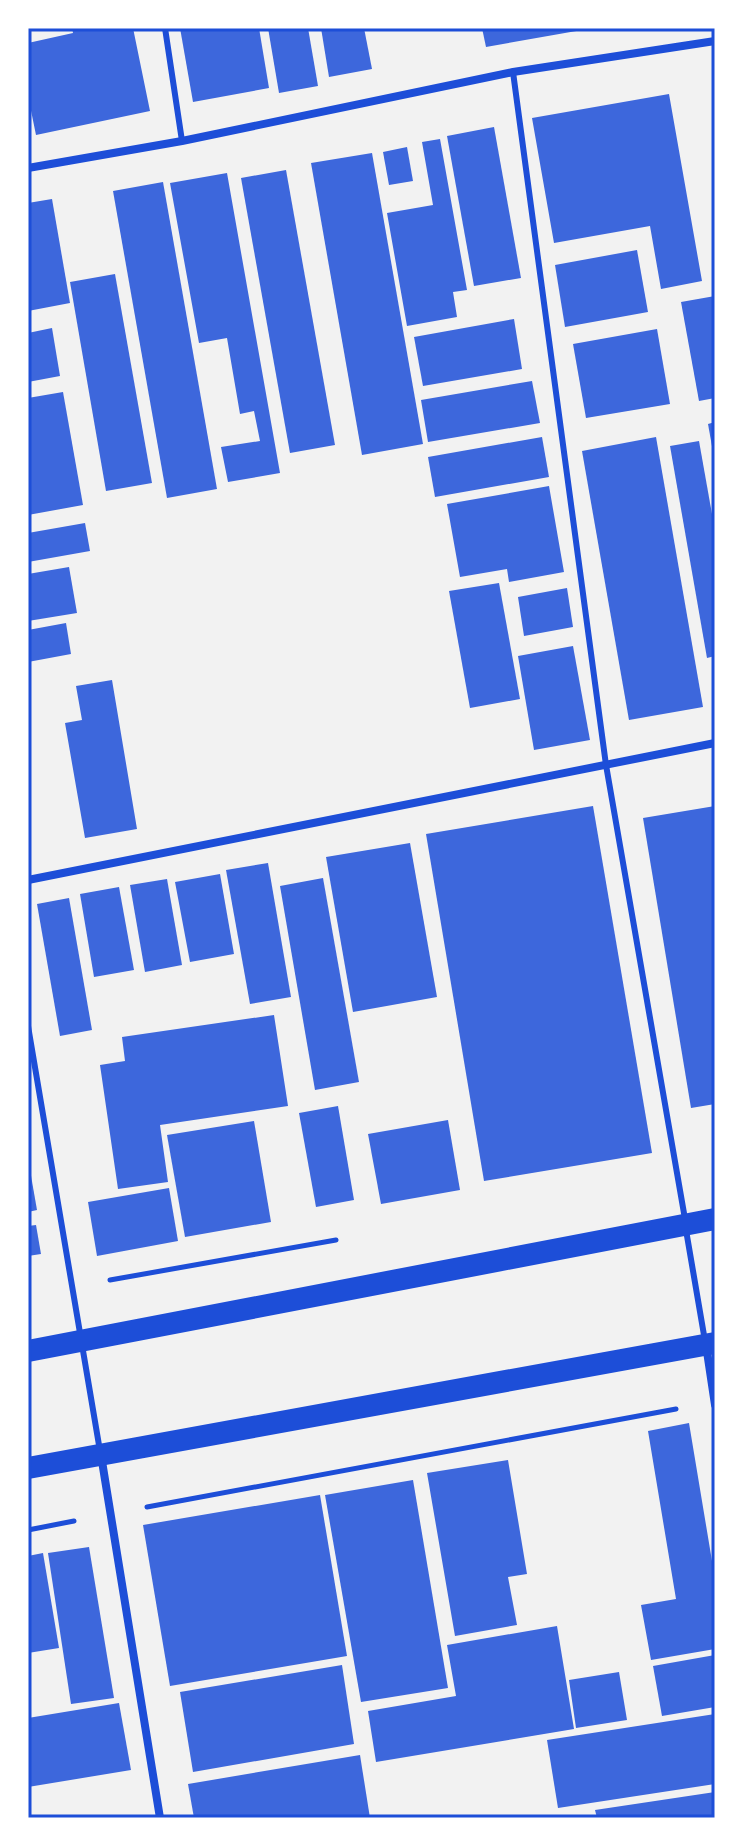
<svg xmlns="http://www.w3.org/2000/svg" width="743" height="1846" viewBox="0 0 743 1846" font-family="Arial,sans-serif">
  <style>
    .building { fill: #3d67dc }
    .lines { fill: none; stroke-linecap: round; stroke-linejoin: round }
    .path { stroke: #1d4ed8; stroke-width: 5 }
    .service { stroke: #1d4ed8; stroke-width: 6 }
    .minor { stroke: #1d4ed8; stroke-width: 8 }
    .trunk { stroke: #1d4ed8; stroke-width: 22 }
    .neatline { fill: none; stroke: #1d4ed8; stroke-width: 3 }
  </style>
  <rect width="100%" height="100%" fill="#f2f2f2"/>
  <g class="building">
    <polygon points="72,28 133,28 150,111 36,135 28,96 28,43 73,33"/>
    <polygon points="180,28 259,28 269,88 193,102"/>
    <polygon points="268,28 308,28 318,86 279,93"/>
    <polygon points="321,28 364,28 372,69 329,77"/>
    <polygon points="482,28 582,28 582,30 486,47"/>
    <polygon points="669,94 702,281 661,289 650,226 554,243 532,118"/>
    <polygon points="494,127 521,278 474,286 447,136"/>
    <polygon points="440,139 467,290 453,292 457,317 407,326 387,213 433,205 422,142"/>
    <polygon points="407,147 413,181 389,185 383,152"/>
    <polygon points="372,153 423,444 362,455 311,163"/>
    <polygon points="286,170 335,445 290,453 241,178"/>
    <polygon points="227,173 280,473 228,482 221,447 260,441 254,411 240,414 227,338 199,343 170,183"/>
    <polygon points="163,182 217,489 167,498 113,191"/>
    <polygon points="52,199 70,303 28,311 28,203"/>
    <polygon points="637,250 648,312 565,327 555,265"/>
    <polygon points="115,274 152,483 106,491 70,282"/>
    <polygon points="715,296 715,398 699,401 681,302"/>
    <polygon points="514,319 522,369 423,386 414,337"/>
    <polygon points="52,328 60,376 28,382 28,333"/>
    <polygon points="657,329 670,404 586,418 573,344"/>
    <polygon points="532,381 540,423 428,442 421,400"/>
    <polygon points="63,392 83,505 28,515 28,398"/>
    <polygon points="715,422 715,452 713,452 708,424"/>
    <polygon points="542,437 549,477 435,497 428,457"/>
    <polygon points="656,437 703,707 629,720 582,451"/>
    <polygon points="699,441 715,531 715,656 707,658 670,446"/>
    <polygon points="549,486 564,572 509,582 507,569 460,577 447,504"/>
    <polygon points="85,523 90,551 28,562 28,533"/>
    <polygon points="69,567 77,613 28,621 28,574"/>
    <polygon points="499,583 520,699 470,708 449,591"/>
    <polygon points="567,588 573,627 524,636 518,597"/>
    <polygon points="66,623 71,654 28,662 28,630"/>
    <polygon points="573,646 590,740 534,750 518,656"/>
    <polygon points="112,680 137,829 85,838 65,723 82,720 76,686"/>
    <polygon points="593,806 652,1153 484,1181 426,834"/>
    <polygon points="715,806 715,1104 691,1108 643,818"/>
    <polygon points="410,843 437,997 353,1012 326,857"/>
    <polygon points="268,863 291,997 250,1004 226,870"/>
    <polygon points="220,874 234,954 190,962 175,882"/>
    <polygon points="323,878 359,1082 315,1090 280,886"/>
    <polygon points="167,879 182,965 145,972 130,885"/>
    <polygon points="119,887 134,970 94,977 80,894"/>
    <polygon points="69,898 92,1030 60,1036 37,904"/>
    <polygon points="274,1015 288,1106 160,1125 168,1182 118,1189 100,1065 125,1061 122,1037"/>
    <polygon points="338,1106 354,1200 316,1207 299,1113"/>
    <polygon points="448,1120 460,1190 381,1204 368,1134"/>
    <polygon points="254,1121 271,1222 185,1237 167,1135"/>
    <polygon points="30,1170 37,1210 28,1212 28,1171"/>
    <polygon points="169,1188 178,1241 97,1256 88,1202"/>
    <polygon points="36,1225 41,1254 28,1256 28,1226"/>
    <polygon points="689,1423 715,1579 715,1649 651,1660 641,1605 676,1599 648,1431"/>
    <polygon points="508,1460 527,1574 508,1577 517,1625 455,1636 427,1473"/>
    <polygon points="413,1480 448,1688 361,1702 325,1495"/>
    <polygon points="320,1495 347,1656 170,1686 143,1525"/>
    <polygon points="89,1547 114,1698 71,1704 48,1553"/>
    <polygon points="43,1553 59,1648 28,1653 28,1556"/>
    <polygon points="557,1626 574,1729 376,1762 368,1711 456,1696 447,1645"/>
    <polygon points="715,1655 715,1707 662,1716 653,1666"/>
    <polygon points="342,1665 354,1744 193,1772 180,1692"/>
    <polygon points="619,1672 627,1720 576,1728 569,1680"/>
    <polygon points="119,1703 131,1770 28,1787 28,1718"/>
    <polygon points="715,1714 715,1784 558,1808 547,1740"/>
    <polygon points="360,1755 370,1818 194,1818 188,1784"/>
    <polygon points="715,1792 715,1818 597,1818 595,1810"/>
  </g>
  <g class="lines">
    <g class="path">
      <polyline points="110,1280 336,1240"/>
      <polyline points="147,1507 676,1409"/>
      <polyline points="28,1530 74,1521"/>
    </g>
    <g class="service">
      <polyline points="165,28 182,141"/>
      <polyline points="513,72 606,765 685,1219"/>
      <polyline points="28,1026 100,1451"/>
      <polyline points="686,1230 705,1341"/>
    </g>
    <g class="minor">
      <polyline points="28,168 182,141 513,72 715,41"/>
      <polyline points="28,880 715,743"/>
      <polyline points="706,1345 715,1405"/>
      <polyline points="101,1455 160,1818"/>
    </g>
    <g class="trunk">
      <polyline points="28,1351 715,1219"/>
      <polyline points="28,1468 715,1343"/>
    </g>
  </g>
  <rect width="743" height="1846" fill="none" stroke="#ffffff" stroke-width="60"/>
  <rect x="30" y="30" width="683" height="1786" class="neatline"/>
</svg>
